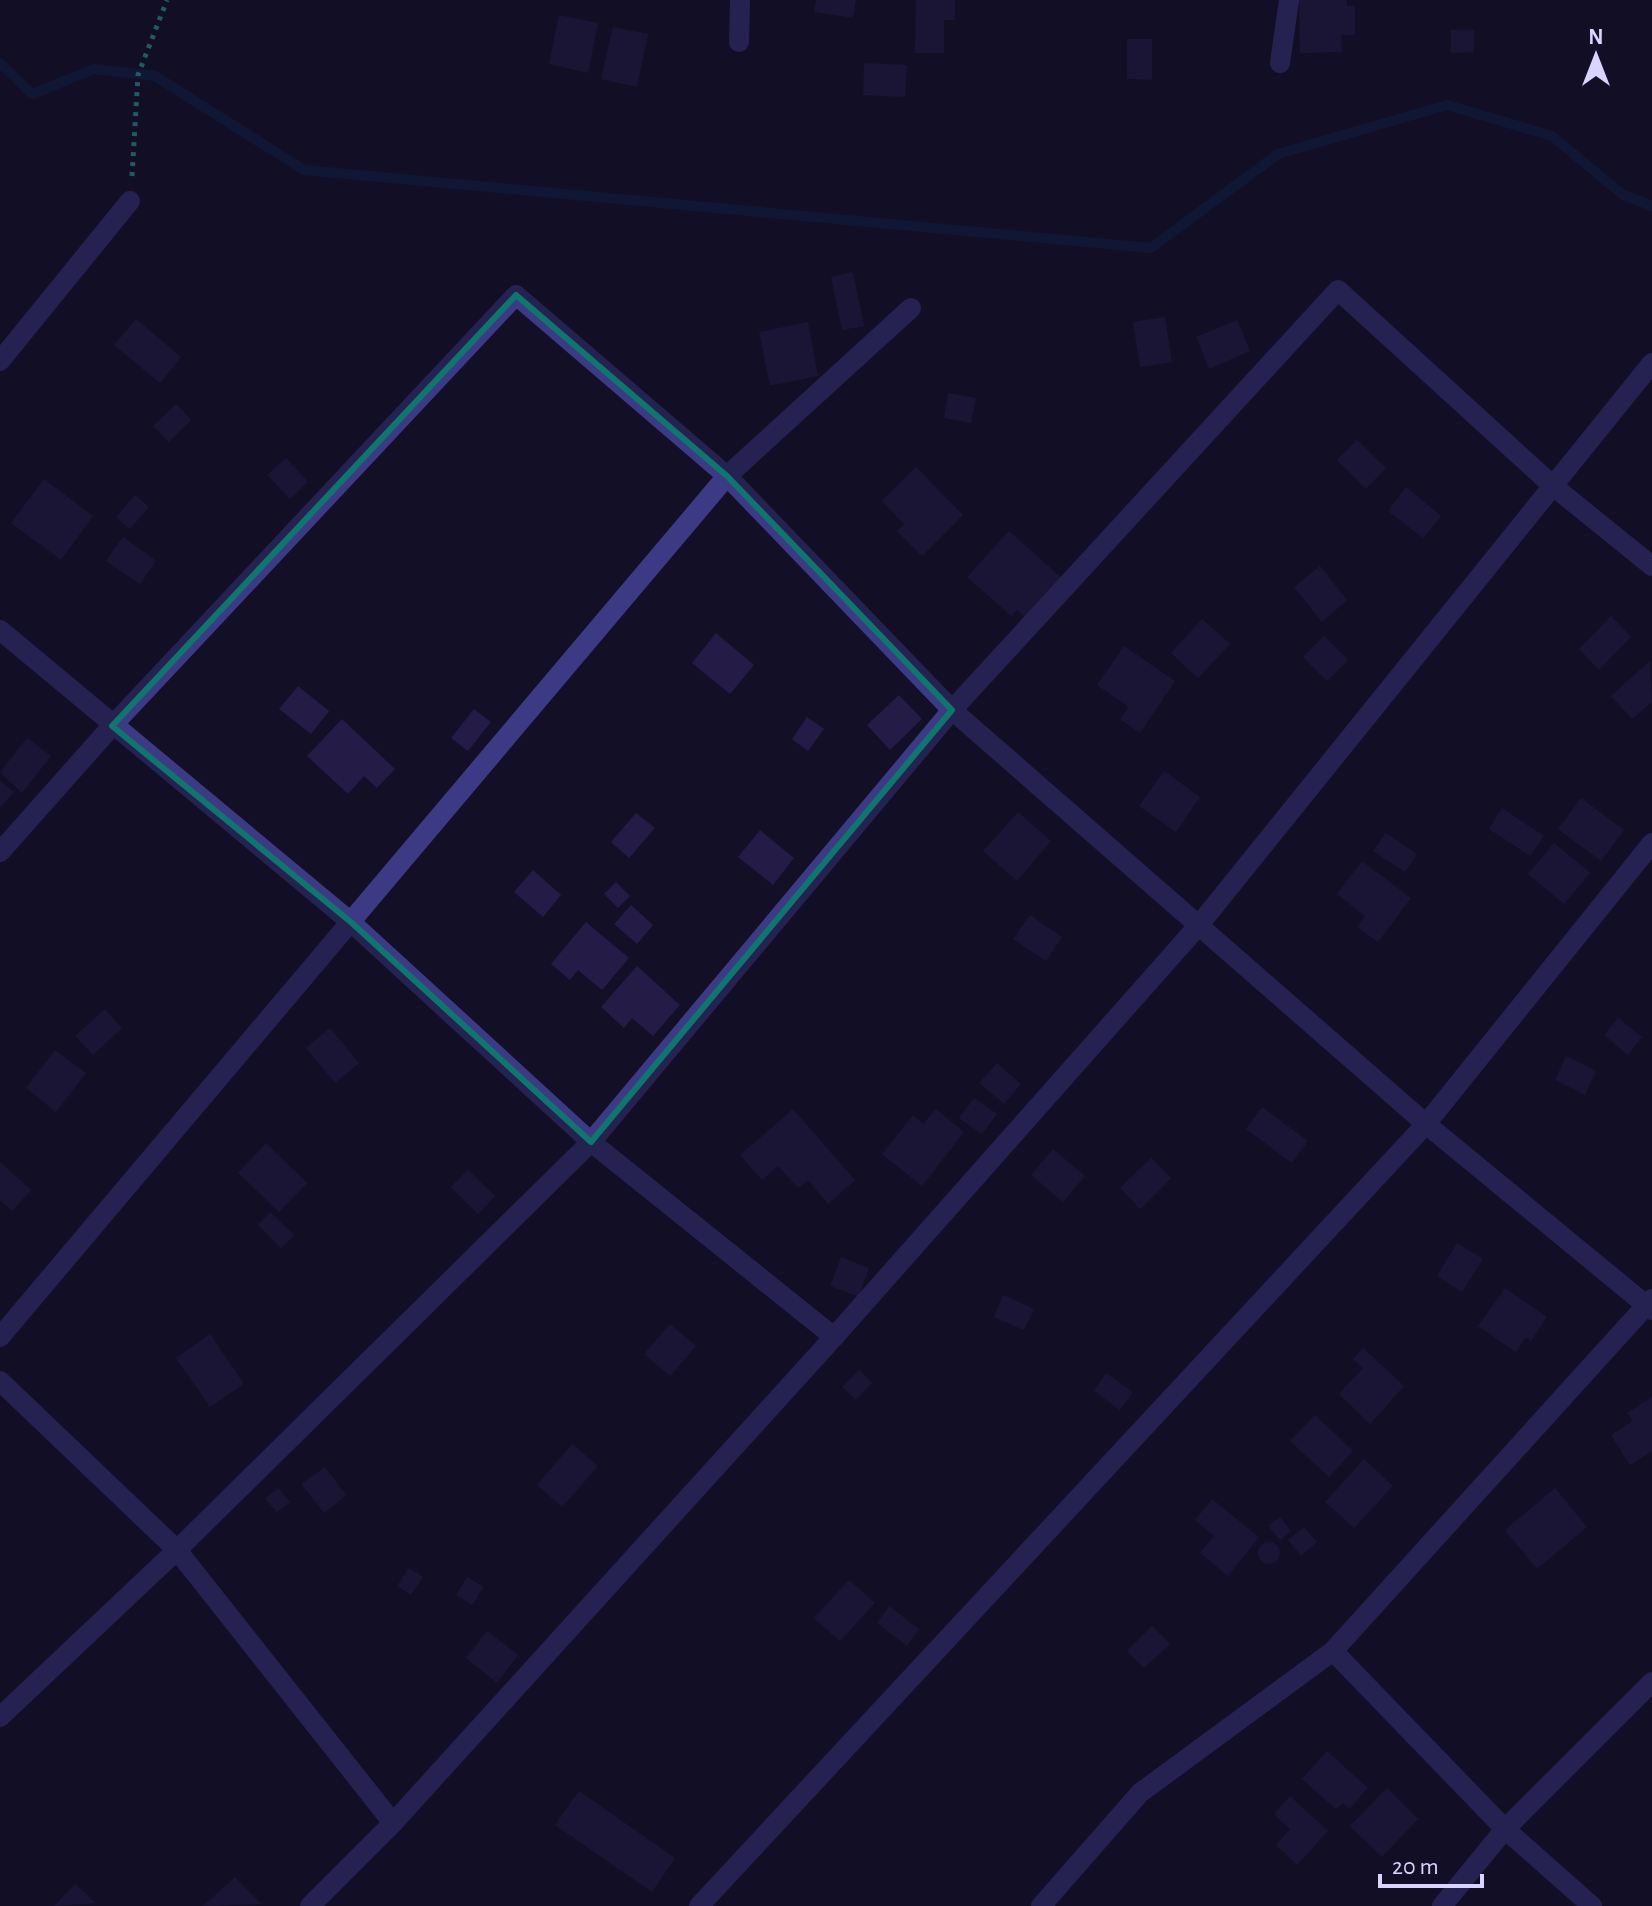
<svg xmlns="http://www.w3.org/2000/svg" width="1652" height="1906" viewBox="0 0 1652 1906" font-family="'Alegreya Sans',sans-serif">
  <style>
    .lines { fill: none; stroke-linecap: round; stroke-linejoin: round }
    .stream { stroke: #0c2248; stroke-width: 10 }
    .building { fill: #241b47 }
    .path { stroke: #2fb8b0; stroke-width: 5; stroke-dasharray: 4 6; stroke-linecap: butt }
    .minor { stroke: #3d3a85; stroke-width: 20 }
    .marked { fill: none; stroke: #0f766e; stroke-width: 6; stroke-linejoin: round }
  </style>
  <rect width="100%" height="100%" fill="#130f26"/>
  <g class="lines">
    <polyline class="stream" points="0,63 32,94 94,69 155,76 304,170 1151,248 1278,154 1447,105 1552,136 1622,194 1652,206"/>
  </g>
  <g class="building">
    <polygon points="816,0 856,0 853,18 814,12"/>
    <polygon points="916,0 955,0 955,20 944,20 944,53 915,53"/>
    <polygon points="1299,0 1347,0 1347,6 1355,6 1355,35 1341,35 1342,52 1300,53"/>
    <polygon points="559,15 598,23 588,73 549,64"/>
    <polygon points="613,27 648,34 637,87 601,79"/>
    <polygon points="1451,30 1474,30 1474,52 1451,53"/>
    <polygon points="1127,39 1152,39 1152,80 1127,79"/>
    <polygon points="864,63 907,65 905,97 863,95"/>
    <polygon points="853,272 864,326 842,330 831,277"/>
    <polygon points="1165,317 1172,362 1140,367 1133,322"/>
    <polygon points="136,319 181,357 160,383 114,345"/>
    <polygon points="1237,320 1250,351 1209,369 1196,337"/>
    <polygon points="808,322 818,376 770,386 759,332"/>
    <polygon points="948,393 976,398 971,423 944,418"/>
    <polygon points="176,404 191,420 169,442 153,426"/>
    <polygon points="1357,440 1386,468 1366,489 1337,460"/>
    <polygon points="286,458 308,482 290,499 267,475"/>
    <polygon points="916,467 963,515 922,556 897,531 904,524 882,501"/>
    <polygon points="44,479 93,516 61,560 11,523"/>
    <polygon points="1406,487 1441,516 1423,538 1388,511"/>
    <polygon points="135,495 149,507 130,529 116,517"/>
    <polygon points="1009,531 1068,584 1032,623 1017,610 1011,616 967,577"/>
    <polygon points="123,537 156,561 140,584 106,561"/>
    <polygon points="1320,566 1347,600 1322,622 1294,587"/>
    <polygon points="1611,616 1631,637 1599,670 1579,649"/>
    <polygon points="1202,619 1230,644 1198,678 1171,653"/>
    <polygon points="716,633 754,665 730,694 692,663"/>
    <polygon points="1324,636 1348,660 1327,681 1303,657"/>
    <polygon points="1124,646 1175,681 1140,733 1120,719 1129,707 1097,685"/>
    <polygon points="1650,661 1652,702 1632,719 1611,696"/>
    <polygon points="298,686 329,711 311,734 279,709"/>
    <polygon points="899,695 922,719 890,750 867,725"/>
    <polygon points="474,709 491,722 468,751 451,738"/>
    <polygon points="807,717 824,729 808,751 792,739"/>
    <polygon points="342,719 395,769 377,788 364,776 348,794 307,756"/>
    <polygon points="27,738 51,756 22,793 0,772"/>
    <polygon points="1164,771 1200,797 1176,832 1139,806"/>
    <polygon points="0,781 14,792 0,808"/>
    <polygon points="1581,798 1624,830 1601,861 1558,829"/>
    <polygon points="1502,808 1544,836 1530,856 1489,829"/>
    <polygon points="1018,812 1051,841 1017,881 983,851"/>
    <polygon points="636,813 655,828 629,858 611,842"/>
    <polygon points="760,830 794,858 773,885 738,857"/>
    <polygon points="1386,833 1417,854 1405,872 1373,851"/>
    <polygon points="1554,843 1590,873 1564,904 1528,874"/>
    <polygon points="1362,861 1411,898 1378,942 1357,927 1365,916 1337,894"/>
    <polygon points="533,870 561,895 543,917 514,892"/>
    <polygon points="616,882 630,896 618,908 604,894"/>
    <polygon points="631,905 653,925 637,944 614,924"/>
    <polygon points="1030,915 1062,937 1046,961 1013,939"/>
    <polygon points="586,922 629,958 602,990 578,970 570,980 551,964"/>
    <polygon points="637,966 680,1005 653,1036 632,1018 624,1028 601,1007"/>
    <polygon points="105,1009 122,1028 93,1055 75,1036"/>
    <polygon points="1618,1018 1642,1037 1628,1055 1604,1035"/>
    <polygon points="330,1028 359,1063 335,1083 306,1048"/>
    <polygon points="55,1050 86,1073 56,1112 26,1088"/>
    <polygon points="1566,1056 1596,1071 1585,1095 1555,1080"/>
    <polygon points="997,1063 1021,1084 1004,1104 979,1083"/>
    <polygon points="974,1098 997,1114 982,1134 959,1118"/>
    <polygon points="1262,1107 1308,1141 1292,1163 1246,1129"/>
    <polygon points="793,1109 855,1180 828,1204 808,1180 798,1188 778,1166 762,1180 740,1155"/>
    <polygon points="936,1109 964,1132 922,1186 882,1154 913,1115 923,1124"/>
    <polygon points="266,1143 307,1183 279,1212 238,1173"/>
    <polygon points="1053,1149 1085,1176 1063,1202 1031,1175"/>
    <polygon points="1151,1158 1171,1178 1140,1209 1120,1188"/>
    <polygon points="0,1162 31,1190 12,1211 0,1200"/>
    <polygon points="468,1170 495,1196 478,1214 451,1187"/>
    <polygon points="270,1212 294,1235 281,1248 258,1225"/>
    <polygon points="1457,1243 1483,1259 1462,1292 1437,1276"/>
    <polygon points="841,1257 869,1268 859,1297 830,1286"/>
    <polygon points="1505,1288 1547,1317 1531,1341 1526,1337 1516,1352 1478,1326"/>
    <polygon points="1003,1295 1034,1309 1024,1330 994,1317"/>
    <polygon points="670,1324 696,1346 670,1376 644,1354"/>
    <polygon points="210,1334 244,1384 210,1407 176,1358"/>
    <polygon points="1363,1348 1404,1386 1370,1424 1339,1394 1363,1368 1353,1359"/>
    <polygon points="859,1370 872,1383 856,1400 842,1387"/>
    <polygon points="1106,1373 1133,1392 1120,1410 1094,1391"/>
    <polygon points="1652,1397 1652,1451 1630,1465 1611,1435 1633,1421 1627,1413"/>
    <polygon points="1315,1415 1353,1451 1329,1477 1290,1441"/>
    <polygon points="572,1444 598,1466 562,1507 537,1485"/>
    <polygon points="1364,1459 1393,1486 1354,1528 1325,1502"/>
    <polygon points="325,1467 346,1495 324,1513 301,1484"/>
    <polygon points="278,1488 290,1502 277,1512 265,1498"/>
    <polygon points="1555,1488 1587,1527 1537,1569 1505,1530"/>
    <polygon points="1212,1499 1259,1537 1228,1576 1200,1553 1214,1536 1195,1520"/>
    <polygon points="1280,1517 1291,1531 1280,1540 1268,1526"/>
    <polygon points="1304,1527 1317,1542 1301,1556 1288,1540"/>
    <circle cx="1269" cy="1553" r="11"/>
    <polygon points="409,1568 423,1577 411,1595 397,1586"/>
    <polygon points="467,1577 484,1587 472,1605 456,1595"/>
    <polygon points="849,1580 875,1603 840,1641 814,1618"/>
    <polygon points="889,1606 919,1629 907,1646 877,1623"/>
    <polygon points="1152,1626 1170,1644 1144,1668 1127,1651"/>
    <polygon points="487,1631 518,1655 497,1683 466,1658"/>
    <polygon points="1327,1751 1368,1788 1349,1809 1343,1803 1336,1809 1302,1779"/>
    <polygon points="1387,1788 1418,1819 1382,1857 1350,1826"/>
    <polygon points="579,1791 675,1858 652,1892 555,1825"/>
    <polygon points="1290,1796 1328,1831 1297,1865 1276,1845 1290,1829 1274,1814"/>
    <polygon points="235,1877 261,1904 203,1906"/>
    <polygon points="75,1884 96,1903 54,1906"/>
  </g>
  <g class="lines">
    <polyline class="path" points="132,176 138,75 167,0"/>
    <g class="minor">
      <polyline points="739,42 740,0"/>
      <polyline points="1280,63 1289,0"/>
      <polyline points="0,361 130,201"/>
      <polyline points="0,630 352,923 591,1142 834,1337"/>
      <polyline points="0,852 112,726 516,295 727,476 952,710 1426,1124 1652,1310"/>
      <polyline points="0,1337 727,476 911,308"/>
      <polyline points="0,1381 177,1550 393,1823"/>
      <polyline points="1333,1651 1505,1829 1592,1906"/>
      <polyline points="0,1717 177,1550 591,1142 952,710 1338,290 1553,486 1652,566"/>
      <polyline points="310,1906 393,1823 834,1337 1199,925 1652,363"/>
      <polyline points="699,1906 1426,1124 1652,843"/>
      <polyline points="1041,1906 1140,1793 1333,1651 1652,1299"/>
      <polyline points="1442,1906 1505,1829 1652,1682"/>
    </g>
  </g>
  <path d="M0 0H1652V1906H0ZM516 295 727 476 952 710 591 1142 352 923 112 726Z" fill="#130f26" fill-opacity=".55" fill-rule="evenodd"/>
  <path class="marked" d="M516 295 727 476 952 710 591 1142 352 923 112 726Z"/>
  <g transform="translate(1596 56)" stroke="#130f26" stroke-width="6" paint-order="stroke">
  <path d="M0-6L14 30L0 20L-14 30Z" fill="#d9d4ff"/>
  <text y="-12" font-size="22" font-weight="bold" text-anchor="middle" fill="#d9d4ff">N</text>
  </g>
  <path d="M1380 1874v12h102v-12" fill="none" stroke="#d9d4ff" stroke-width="4"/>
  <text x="1392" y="1874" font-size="24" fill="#d9d4ff" stroke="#130f26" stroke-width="6" paint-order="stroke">20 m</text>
</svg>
